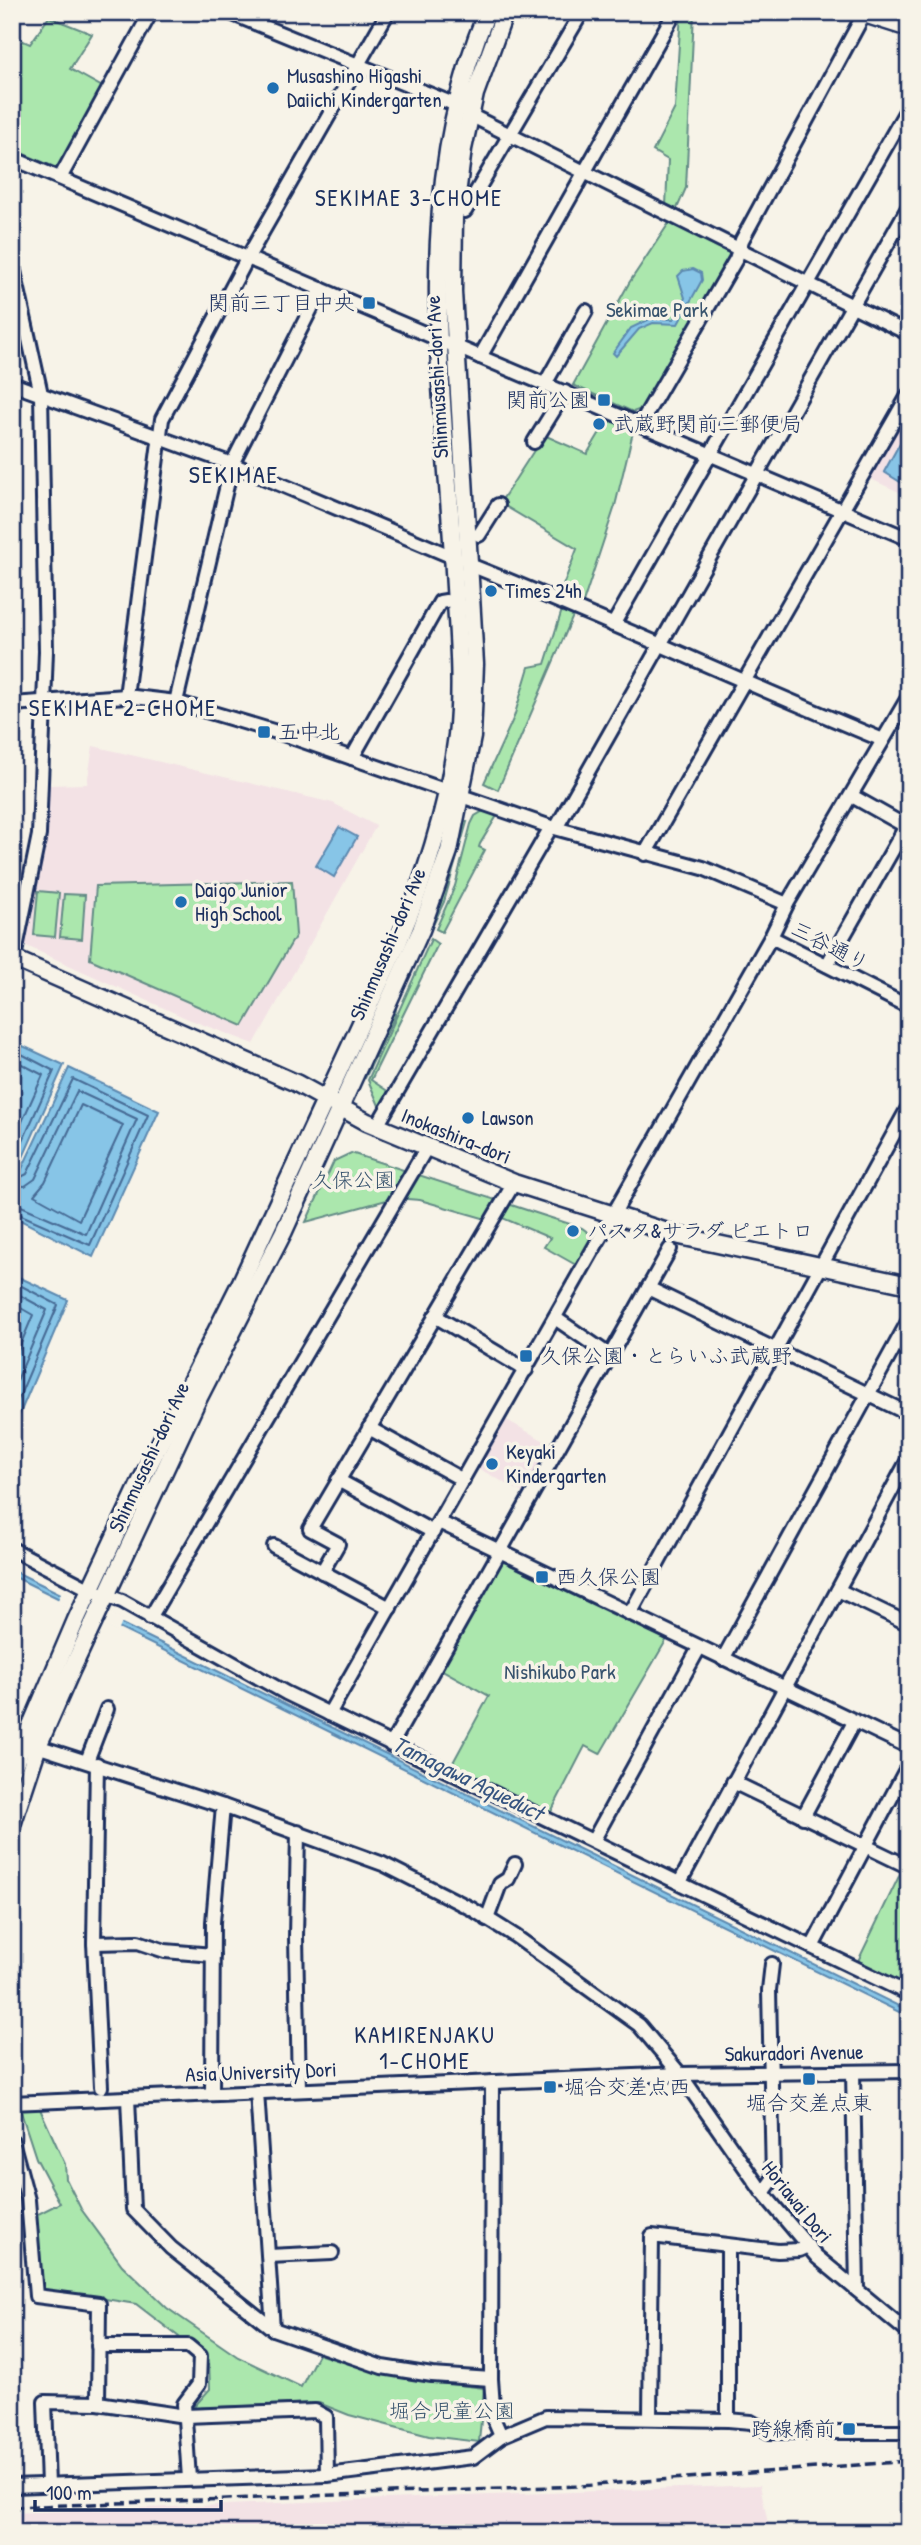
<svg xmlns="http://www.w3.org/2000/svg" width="921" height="2545" viewBox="0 0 921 2545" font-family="'Patrick Hand','Klee One',sans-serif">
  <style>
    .built { fill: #f3e2e5 }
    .green { fill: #abe7ad; stroke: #638b86; stroke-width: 2 }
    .water { fill: #87c5e7; stroke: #5c89b0; stroke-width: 2 }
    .pier { fill: #f7f3e8 }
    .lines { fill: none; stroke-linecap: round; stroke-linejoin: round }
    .shore { stroke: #466b95; stroke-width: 2 }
    .minor-casing { stroke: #1b2f5e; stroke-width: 18 }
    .major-casing { stroke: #1b2f5e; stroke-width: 21 }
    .minor { stroke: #f7f3e8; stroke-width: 12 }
    .major { stroke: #f7f3e8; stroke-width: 16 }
    .rail { stroke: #1b2f5e; stroke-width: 3.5; stroke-dasharray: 10 5; stroke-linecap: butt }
    .poi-dot { fill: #1f6fb2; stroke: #f7f3e8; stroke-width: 2.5 }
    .labels { text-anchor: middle; stroke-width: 7; stroke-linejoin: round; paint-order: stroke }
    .poi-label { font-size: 21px; fill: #1b2f5e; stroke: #f7f3e8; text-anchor: start }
    .park-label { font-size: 21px; fill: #38546e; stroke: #f7f3e8 }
    .street-label { font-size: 21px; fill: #1b2f5e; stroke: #f7f3e8 }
    .neighbourhood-label { font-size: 23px; letter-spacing: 2px; fill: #1b2f5e; stroke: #f7f3e8 }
    .water-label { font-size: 23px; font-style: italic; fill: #365480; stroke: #f7f3e8 }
    .quarter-label { font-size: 24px; letter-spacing: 2px; fill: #1b2f5e; stroke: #f7f3e8 }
  </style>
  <rect width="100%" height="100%" fill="#f7f3e8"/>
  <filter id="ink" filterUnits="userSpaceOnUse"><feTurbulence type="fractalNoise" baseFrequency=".0143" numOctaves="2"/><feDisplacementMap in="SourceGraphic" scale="14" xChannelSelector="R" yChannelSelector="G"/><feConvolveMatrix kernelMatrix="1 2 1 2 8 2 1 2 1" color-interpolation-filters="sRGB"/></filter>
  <g filter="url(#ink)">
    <g class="built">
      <polygon points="909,399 909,495 908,496 866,477"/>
      <polygon points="93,746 333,803 376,826 254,1044 188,1019 20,943 39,861 48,785 87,784"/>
      <polygon points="503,1418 557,1448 530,1497 476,1467"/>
      <polygon points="760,2485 770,2533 12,2533 12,2513"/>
    </g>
    <g class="green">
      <polygon points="681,12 694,12 686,188 676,211 666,206 668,160 653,151 675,108"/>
      <polygon points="49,17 92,34 70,69 104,88 59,169 12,149 12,36 30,44"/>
      <polygon points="671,220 729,251 730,258 644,408 633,412 573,385 629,283"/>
      <polygon points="608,419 634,428 615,506 582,606 559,596 577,549 500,503 544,435 587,454"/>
      <polygon points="562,610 573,616 498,790 484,783 514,717 529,667 545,664"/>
      <polygon points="485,810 498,814 480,844 479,847 485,850 442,932 436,929 455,886 471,824 475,816"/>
      <polygon points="463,822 467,822 444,902 397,1001 395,1016 365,1078 360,1077"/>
      <polygon points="292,881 296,935 243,1026 90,959 96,886"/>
      <polygon points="38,891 59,893 55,937 34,935"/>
      <polygon points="64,894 85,895 82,939 60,937"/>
      <polygon points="431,939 438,944 371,1080 389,1092 380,1108 368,1080"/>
      <polygon points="351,1153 582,1228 593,1236 576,1265 544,1247 550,1238 498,1216 486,1219 420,1200 394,1198 306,1222 334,1161"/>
      <polygon points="500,1560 667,1639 600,1754 585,1746 550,1814 450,1768 489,1696 439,1668"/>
      <polygon points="902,1870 909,1873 909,1988 857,1963"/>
      <path d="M20 2109H40L65 2164 66 2179 81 2209 122 2265 167 2308 238 2357 301 2387 318 2354C373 2373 426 2382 484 2388L479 2442 429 2436 349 2415 319 2403 193 2408 210 2389 209 2360 136 2304 43 2289 36 2215 60 2203 36 2158Z"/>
    </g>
    <g class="water">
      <polygon points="693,269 701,273 702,280 678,324 653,323 639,329 616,356 613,353 631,328 650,319 674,319 685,298 678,276 683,271"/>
      <polygon points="906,432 909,471 902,483 884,472"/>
      <polygon points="339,827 357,837 334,877 316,866"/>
      <polygon points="12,1041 64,1065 12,1182"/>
      <polygon points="69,1068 159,1111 93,1257 12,1216 12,1190"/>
      <polygon points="12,1274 68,1300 12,1432"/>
      <polygon points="12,1570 909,2011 909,2017 17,1578 12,1576"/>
    </g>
    <polygon class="pier" points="62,1591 123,1620 118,1632 57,1602"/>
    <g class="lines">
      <g class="shore">
        <polyline points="12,1049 54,1071 12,1165"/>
        <polyline points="12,1059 43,1075 12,1144"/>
        <polygon points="81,1105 123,1125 79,1220 34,1195 45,1182"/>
        <polyline points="12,1173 19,1178 27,1174 73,1079 148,1115 90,1245 12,1211"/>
        <polyline points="12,1185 25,1186 35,1179 77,1091 137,1119 86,1234 12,1202"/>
        <polyline points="12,1281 58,1305 12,1414"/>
        <polyline points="12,1291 47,1310 12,1392"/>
        <polyline points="12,1303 33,1315 12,1365"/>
      </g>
      <defs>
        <g id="minor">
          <polyline points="228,12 456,105"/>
          <polyline points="470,115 909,334"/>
          <polyline points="12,158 909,539"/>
          <polyline points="60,178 151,12"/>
          <polyline points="465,211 582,12"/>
          <polyline points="12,262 41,394 46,651 39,835 14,958"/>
          <polyline points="480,357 675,12"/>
          <polyline points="12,384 232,464 453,557"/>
          <polyline points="545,384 586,311"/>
          <polyline points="641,423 736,259 742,240 864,14"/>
          <polyline points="534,442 565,392"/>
          <polyline points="479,535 498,505"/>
          <path d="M470 565C609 620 744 683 883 740"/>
          <polyline points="613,625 909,106"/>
          <polyline points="126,696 162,419 248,257 388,12"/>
          <polyline points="176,702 232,464 321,289"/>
          <polyline points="12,704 126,696 176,702 280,733 551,827 703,868 787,904"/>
          <polyline points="352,758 440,602 446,601"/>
          <polyline points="852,796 909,828"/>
          <polyline points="556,828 909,206"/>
          <polyline points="645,854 909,394"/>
          <polyline points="771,937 909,1007"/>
          <polyline points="827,965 909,821"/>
          <polyline points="377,1126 551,827"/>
          <polyline points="648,1288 909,1414"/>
          <polyline points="435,1316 526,1370"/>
          <polyline points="555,1318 609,1355"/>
          <polyline points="369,1428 463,1480"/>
          <polyline points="338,1480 433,1532"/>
          <polyline points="439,1522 909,1747"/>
          <polyline points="274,1546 390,1608"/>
          <polyline points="12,1549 91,1590 122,1601 286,1693 909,1994"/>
          <polyline points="322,1572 338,1544 310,1529 514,1183"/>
          <polyline points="838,1590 909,1624"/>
          <polyline points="630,1614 909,1106"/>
          <polyline points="150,1618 427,1147"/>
          <polyline points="723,1659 909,1320"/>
          <polyline points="329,1714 771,937 787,904 909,696"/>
          <polyline points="12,1738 223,1806 383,1864 472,1909 515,1936 639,2025 680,2074 763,2193 817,2257 909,2333"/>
          <polyline points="391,1745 670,1249"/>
          <polyline points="87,1761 107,1709"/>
          <polyline points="97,1764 94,1943 101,2087"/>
          <polyline points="733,1782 909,1867"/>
          <polyline points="803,1817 854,1722"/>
          <polyline points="298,1832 296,1937 299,2090"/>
          <polyline points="593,1841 699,1648"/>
          <polyline points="680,1882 909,1458"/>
          <polyline points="487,1919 500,1884 508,1879 515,1864"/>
          <polyline points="94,1943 138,1942 165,1951 213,1955"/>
          <polyline points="812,1947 909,1764"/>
          <polyline points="853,2072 857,2290"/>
          <polyline points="492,2082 491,2379 494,2420 501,2436"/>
          <polyline points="257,2092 273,2329"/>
          <polyline points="212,2093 213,1922 223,1806"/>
          <polyline points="128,2098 133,2209 171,2248 273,2329 382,2367 432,2375 491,2379"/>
          <polyline points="12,2103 680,2074 909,2071"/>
          <polyline points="12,2141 28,2200 36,2296 99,2304 98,2403"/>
          <polyline points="763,2193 773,2179 769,1990 772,1964"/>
          <polyline points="728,2246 728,2420"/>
          <polyline points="269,2256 332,2253"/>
          <polyline points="98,2346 188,2346 200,2356 199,2384 184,2404 189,2479"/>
          <polyline points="650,2417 652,2236 778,2251 799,2250 808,2246"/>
          <polyline points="48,2485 45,2402 98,2403 185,2416 315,2411 326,2417 327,2475"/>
          <polyline points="12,2486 327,2475 473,2457 501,2436 546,2417 728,2420 751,2422 769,2432 909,2432"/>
        </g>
        <g id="major">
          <polyline points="858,12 909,28"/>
          <polyline points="12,958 296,1083 367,1122 514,1183 680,1236 909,1285"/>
          <path d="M12 1770 76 1620 141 1481 241 1282 398 943C426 876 448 808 457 735 463 681 457 625 454 571 443 384 411 190 487 12"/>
          <polyline points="12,1825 38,1746 71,1671 195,1405 284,1231 421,930 449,851 472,737 475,664 453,292 454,217 463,149 475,94 505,12"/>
        </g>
      </defs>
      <use href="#minor" class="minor-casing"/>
      <use href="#major" class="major-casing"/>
      <use href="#minor" class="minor"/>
      <use href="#major" class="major"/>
      <polyline class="rail" points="12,2507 580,2486 909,2461"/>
    </g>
  </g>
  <g class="poi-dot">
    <circle cx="273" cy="88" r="7"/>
    <rect x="362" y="296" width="14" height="14" rx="3.5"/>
    <rect x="597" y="393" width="14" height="14" rx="3.5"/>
    <circle cx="599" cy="424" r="7"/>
    <circle cx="491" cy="591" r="7"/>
    <rect x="257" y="725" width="14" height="14" rx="3.5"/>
    <circle cx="181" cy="902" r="7"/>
    <circle cx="468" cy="1118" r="7"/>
    <circle cx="573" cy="1231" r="7"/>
    <rect x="519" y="1349" width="14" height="14" rx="3.5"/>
    <circle cx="492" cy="1464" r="7"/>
    <rect x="535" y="1570" width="14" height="14" rx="3.5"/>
    <rect x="802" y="2072" width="14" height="14" rx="3.5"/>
    <rect x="543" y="2080" width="14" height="14" rx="3.5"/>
    <rect x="842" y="2422" width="14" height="14" rx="3.5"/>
  </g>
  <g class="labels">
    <g class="poi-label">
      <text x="287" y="83">Musashino Higashi<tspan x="287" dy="24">Daiichi Kindergarten</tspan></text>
      <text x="355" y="310" text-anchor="end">関前三丁目中央</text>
      <text x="590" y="407" text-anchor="end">関前公園</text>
      <text x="613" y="431">武蔵野関前三郵便局</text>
      <text x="505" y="598">Times 24h</text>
      <text x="278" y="739">五中北</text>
      <text x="195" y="897">Daigo Junior<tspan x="195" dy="24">High School</tspan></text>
      <text x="482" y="1125">Lawson</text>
      <text x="587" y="1238">パスタ&amp;サラダ ピエトロ</text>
      <text x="540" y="1363">久保公園・とらいふ武蔵野</text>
      <text x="506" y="1459">Keyaki<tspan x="506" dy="24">Kindergarten</tspan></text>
      <text x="556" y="1584">西久保公園</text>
      <text x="564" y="2094">堀合交差点西</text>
      <text x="809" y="2110" text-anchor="middle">堀合交差点東</text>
      <text x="835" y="2436" text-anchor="end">跨線橋前</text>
    </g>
    <g class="park-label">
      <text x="657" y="317">Sekimae Park</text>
      <text x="353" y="1187">久保公園</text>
      <text x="560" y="1679">Nishikubo Park</text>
      <text x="452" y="2418">堀合児童公園</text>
    </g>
    <g class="street-label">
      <text transform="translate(437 377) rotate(-93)" y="7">Shinmusashi-dori Ave</text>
      <text transform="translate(388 944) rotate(-67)" y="7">Shinmusashi-dori Ave</text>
      <text transform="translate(830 946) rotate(27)" y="7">三谷通り</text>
      <text transform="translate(456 1136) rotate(22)" y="7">Inokashira-dori</text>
      <text transform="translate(149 1457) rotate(-65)" y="7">Shinmusashi-dori Ave</text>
      <text transform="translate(794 2053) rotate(-1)" y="7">Sakuradori Avenue</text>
      <text transform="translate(261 2072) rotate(-2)" y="7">Asia University Dori</text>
      <text transform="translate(797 2202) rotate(51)" y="7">Horiawai Dori</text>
    </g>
    <g class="neighbourhood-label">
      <text x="409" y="206">SEKIMAE 3-CHOME</text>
      <text x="123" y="716">SEKIMAE 2-CHOME</text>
      <text x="425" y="2043">KAMIRENJAKU<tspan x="425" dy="26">1-CHOME</tspan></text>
    </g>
    <g class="water-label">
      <text transform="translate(468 1778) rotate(26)" y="8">Tamagawa Aqueduct</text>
    </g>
    <g class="quarter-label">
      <text x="234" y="483">SEKIMAE</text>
    </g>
  </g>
  <rect width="921" height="2545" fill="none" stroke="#f7f3e8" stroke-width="42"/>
  <rect x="21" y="21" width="879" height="2503" fill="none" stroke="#1b2f5e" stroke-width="2.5" filter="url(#ink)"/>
  <path d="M35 2500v10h186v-10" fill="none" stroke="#1b2f5e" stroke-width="3.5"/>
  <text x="46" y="2500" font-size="21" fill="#1b2f5e" stroke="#f7f3e8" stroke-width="5" paint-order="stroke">100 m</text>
</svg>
